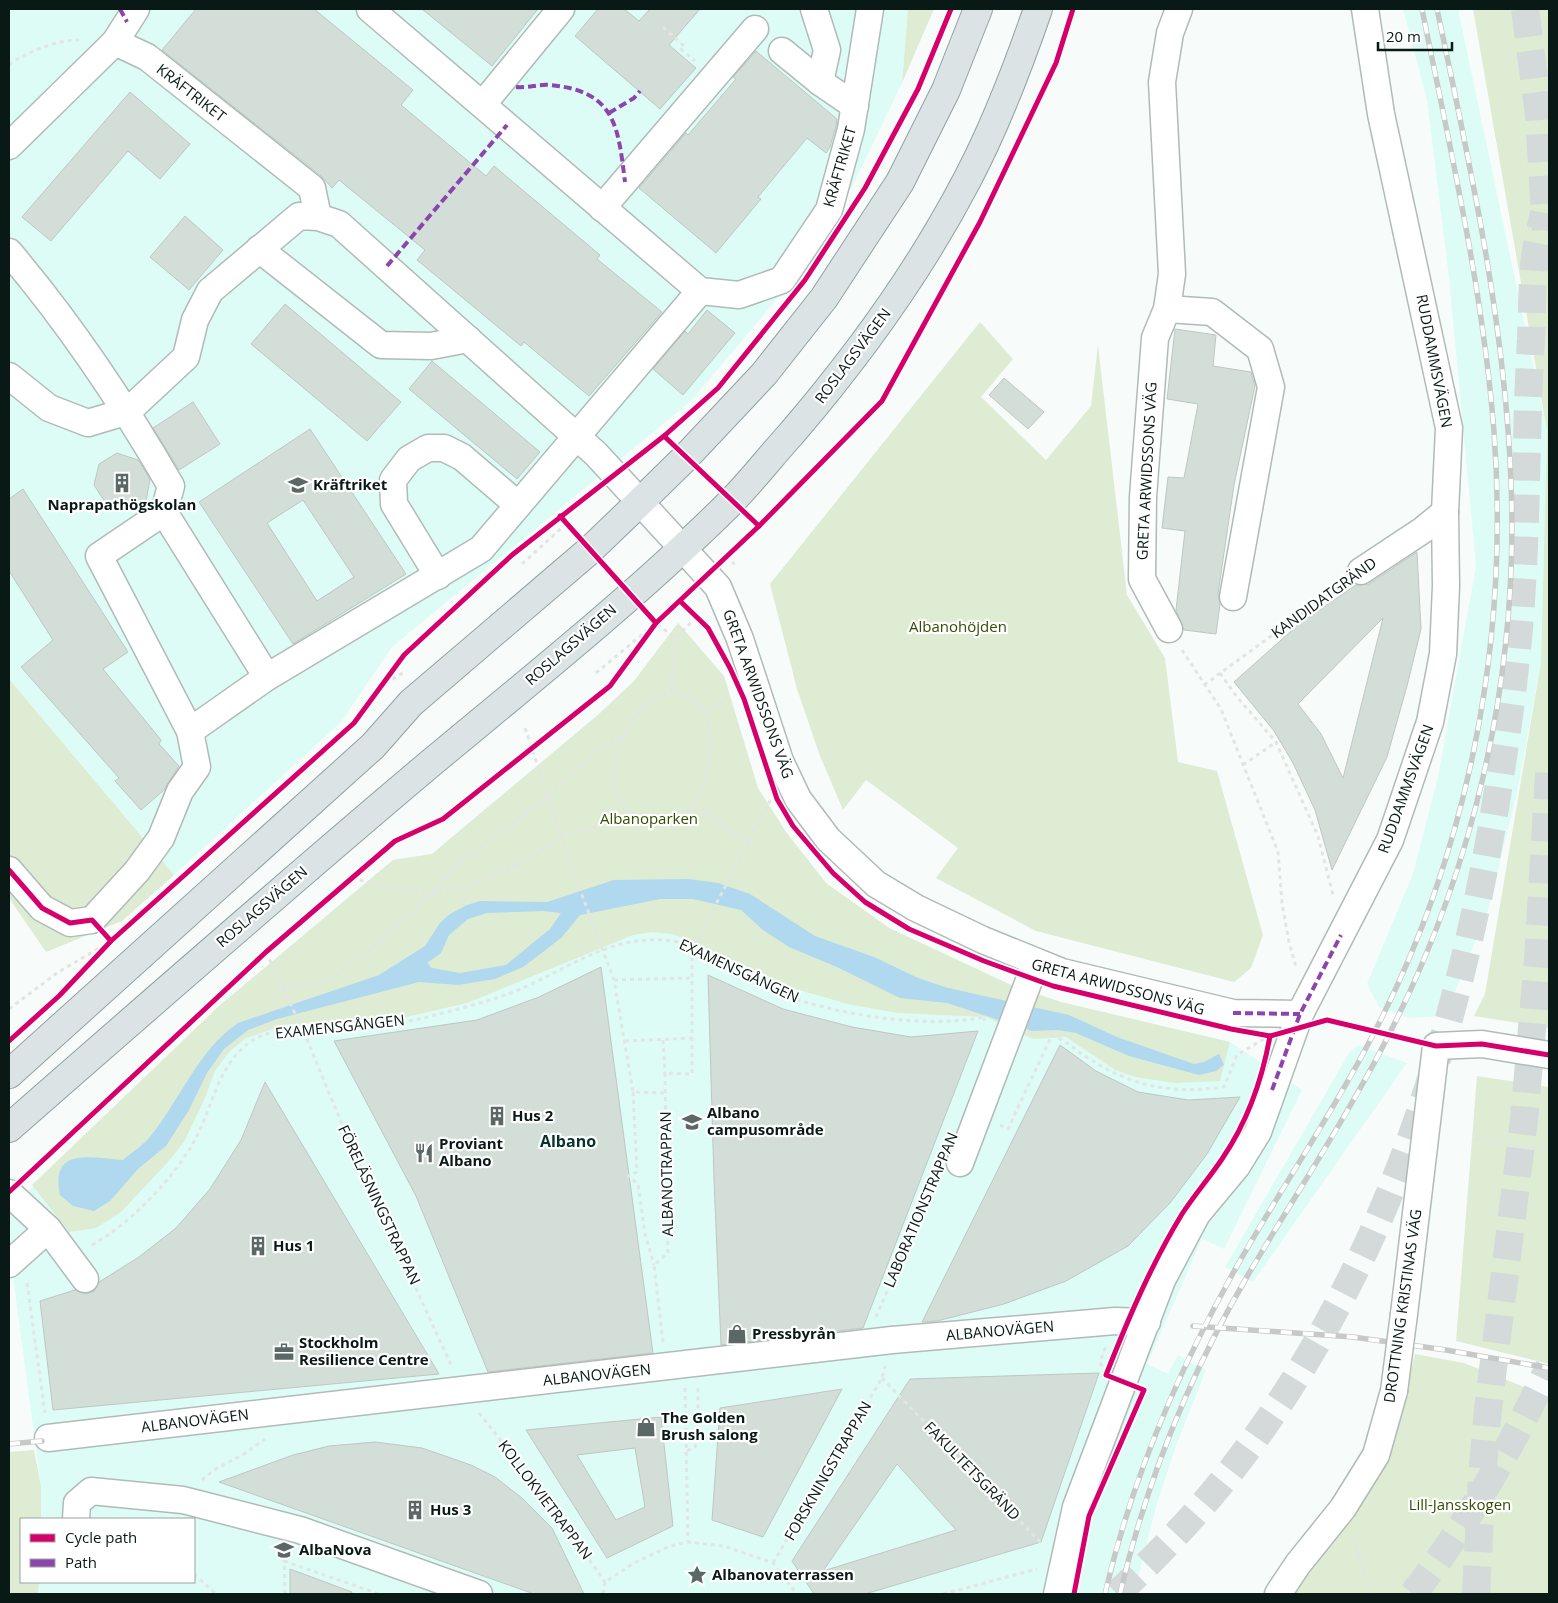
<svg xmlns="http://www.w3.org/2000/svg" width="1558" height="1603" viewBox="0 0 1558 1603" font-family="'Open Sans',sans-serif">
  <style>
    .built { fill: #ddfcf6 }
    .green { fill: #ddecd3 }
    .water { fill: #b0d8ee; fill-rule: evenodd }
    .building { fill: #d2ded7; stroke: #bfc7c3; fill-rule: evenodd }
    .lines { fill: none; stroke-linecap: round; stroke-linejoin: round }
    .highway-tunnel { stroke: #d3dad9; stroke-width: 28; stroke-dasharray: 28 14; stroke-linecap: butt }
    .minor-casing { stroke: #b0bbb8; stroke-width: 29 }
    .major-casing { stroke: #91a1a2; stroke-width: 30 }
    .path { stroke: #e3e5e5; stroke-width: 3; stroke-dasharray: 4 4; stroke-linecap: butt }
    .minor { stroke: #fefffe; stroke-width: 26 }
    .major { stroke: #dce3e4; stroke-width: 28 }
    .rail-casing { stroke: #c7c8c8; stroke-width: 5.5 }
    .rail { stroke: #fff; stroke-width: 4; stroke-dasharray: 11; stroke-linecap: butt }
    .minor-bridge-casing { stroke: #b0bbb8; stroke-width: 29; stroke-linecap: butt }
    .minor-bridge { stroke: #fefffe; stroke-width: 26 }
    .quiet { stroke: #8e44ad; stroke-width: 4; stroke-dasharray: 8 4; stroke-linecap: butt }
    .cycleway-casing { stroke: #fff; stroke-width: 8 }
    .cycleway { stroke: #d6006c; stroke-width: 5 }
    .labels { text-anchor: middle; stroke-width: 4.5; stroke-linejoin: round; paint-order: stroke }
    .street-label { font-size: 15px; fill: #081916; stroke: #fff }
    .poi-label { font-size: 15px; font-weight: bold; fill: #081916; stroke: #fff; text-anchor: start }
    .park-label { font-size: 15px; fill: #314d01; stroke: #fff }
    .neighbourhood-label { font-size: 16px; font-weight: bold; fill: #08322d; stroke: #fff }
  </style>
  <rect width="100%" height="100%" fill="#f7fcfb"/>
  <g class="built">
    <polygon points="9,9 908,9 902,83 854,183 796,276 692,400 392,647 341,722 174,875 9,679"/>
    <polygon points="1403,9 1458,9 1547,431 1541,662 1517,793 1488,910 1445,1016 1409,1018 1379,1007 1367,984 1413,874 1438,777 1476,566 1449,278 1427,100"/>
    <polygon points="678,623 724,676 758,788 786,832 826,883 889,928 1011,985 1061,1002 1230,1042 1302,1090 1224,1249 1202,1239 1147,1364 1168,1374 1178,1355 1206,1370 1176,1446 1156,1507 1134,1594 38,1594 39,1582 194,1582 194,1519 41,1519 41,1486 9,1247 9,1210 218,1007 393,860 432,854 599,714 634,681"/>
    <polygon points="1358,1045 1407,1063 1253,1282 1225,1267 1349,1053"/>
  </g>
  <g class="green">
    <polygon points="908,9 934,9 902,83"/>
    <polygon points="1473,9 1549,9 1549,1028 1474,1016 1485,994 1541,662 1547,431"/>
    <polygon points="980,322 1013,359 981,397 1046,460 1091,406 1098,345 1127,595 1165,658 1178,762 1217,771 1263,935 1251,968 1234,982 1036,931 936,878 958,848 866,780 843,810 820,756 797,689 770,584"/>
    <polygon points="678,623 724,676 758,788 786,832 826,883 889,928 1011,985 1061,1002 1230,1042 1220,1081 1175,1083 1135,1077 1115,1070 1066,1037 1033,1039 986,1017 897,1013 848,1004 796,989 688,940 672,934 652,932 633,935 467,1003 406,1017 285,1025 246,1038 230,1051 215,1071 205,1098 184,1142 167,1163 121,1212 96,1228 69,1232 32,1185 218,1007 393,860 432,854 599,714 634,681"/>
    <polygon points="9,679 174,875 122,921 46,952 9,898"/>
    <polygon points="1477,1076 1549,1087 1549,1364 1456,1341"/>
    <polygon points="1415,1354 1464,1363 1549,1397 1549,1594 1291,1594 1389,1452 1396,1431"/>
    <polygon points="34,1450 41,1486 41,1519 21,1519 21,1582 39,1582 38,1594 9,1594 9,1452"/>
  </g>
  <path class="water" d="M689 879 718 883 750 894 815 936 874 957 918 978 948 988 1069 1015 1117 1037 1194 1064 1204 1062 1219 1054 1224 1065 1216 1071 1199 1075 1129 1056 1076 1033 1058 1030 1032 1031 947 1003 900 998 837 967 789 947 763 930 741 910 693 899H660L580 915 562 937 543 952 523 967 495 979 458 985 419 982 277 1019 248 1030 224 1049 207 1073 189 1110 166 1146 138 1169 110 1201 94 1211 73 1206 60 1195C50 1146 91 1158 123 1160 131 1153 142 1146 149 1138 180 1101 197 1051 238 1023L379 975 425 946 440 923 450 914 467 905 480 901 547 902 614 880ZM543 911 561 913 550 929 506 965 460 973 432 968 427 963 441 953 449 935 468 919 487 913Z"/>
  <g class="building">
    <polygon points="196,9 314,9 413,90 401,105 486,176 494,166 600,255 597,259 662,312 589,396 524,342 521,346 417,260 425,250 339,180 332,188 321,176 162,50"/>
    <polygon points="422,9 538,9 492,66"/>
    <polygon points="598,9 624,9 639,21 650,9 700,9 669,45 696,68 660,109 575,36"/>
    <polygon points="756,51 837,119 836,126 830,147 826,153 807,138 758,197 761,199 716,253 639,188 686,133 688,135 736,79 733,77"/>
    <polygon points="130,92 190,144 160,179 128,151 51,241 22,217"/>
    <polygon points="185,216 223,250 189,290 150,257"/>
    <polygon points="285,304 401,402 367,441 251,344"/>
    <polygon points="707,310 735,333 683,395 653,369 685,331 688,334"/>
    <polygon points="1175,329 1216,335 1213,366 1251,372 1255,386 1234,485 1218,594 1220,604 1216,634 1184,630 1176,610 1185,531 1162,528 1168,477 1184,478 1198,404 1167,399"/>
    <polygon points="432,361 540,452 517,479 409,389"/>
    <polygon points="1004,378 1044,412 1028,429 989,395"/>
    <polygon points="193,402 220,444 179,470 153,428"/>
    <path d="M310 429 406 574 293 644 199 502ZM303 500 354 577 317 601 267 523Z"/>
    <polygon points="117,453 138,460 150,479 146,501 130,511 107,505 94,485 99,464"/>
    <polygon points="23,489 128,652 103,669 161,740 159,744 179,766 164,790 141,810 115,781 119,778 21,667 53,640 9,571 9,499"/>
    <path d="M1417 552 1421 629 1407 686 1387 757 1332 870 1315 810 1293 763 1274 731 1234 682 1299 624 1356 585 1369 584ZM1383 618 1343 778 1321 734 1298 704Z"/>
    <polygon points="601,967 653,1353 488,1372 416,1196 334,1041 477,1020 539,997"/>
    <polygon points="708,975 783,1009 852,1027 911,1037 978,1031 863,1328 721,1345 714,1180"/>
    <polygon points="1060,1045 1096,1071 1138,1092 1188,1100 1240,1097 1207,1154 1170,1203 1128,1246 1066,1281 1004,1304 937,1321 922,1322"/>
    <polygon points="265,1082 439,1374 53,1410 40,1301 75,1290 86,1294 94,1291 99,1282 139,1257 176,1228 210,1189 241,1140"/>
    <path d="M1099 1373 1041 1542 865 1594H814L792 1561 910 1379ZM897 1464 956 1530 823 1571Z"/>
    <polygon points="842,1389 763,1537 712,1520 720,1408"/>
    <path d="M661 1417 673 1526 607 1558 526 1430ZM635 1448 645 1507 616 1520 577 1455Z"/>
    <polygon points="375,1442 422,1448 471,1465 495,1477 522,1498 552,1528 584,1594 534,1594 219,1482 293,1455 329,1446"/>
    <polygon points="290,1569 352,1592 351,1594 290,1594"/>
  </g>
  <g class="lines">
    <g class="highway-tunnel">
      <polyline points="1525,9 1539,115 1546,230"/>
      <path d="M1117 1594C1158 1555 1198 1513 1233 1468 1381 1277 1456 1043 1495 808 1507 734 1518 660 1522 585 1527 503 1526 421 1531 339 1532 312 1532 284 1535 257 1537 242 1541 227 1544 213"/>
      <path d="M1413 1594C1468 1524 1511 1447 1549 1367"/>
      <polyline points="1476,1594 1482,1477 1488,1409 1524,1120 1538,960 1549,773"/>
    </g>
    <defs>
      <g id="minor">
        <polyline points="814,9 827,50 820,82 855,106"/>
        <polyline points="115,42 147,57 312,188 318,217"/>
        <polyline points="782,51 820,82"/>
        <polyline points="483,104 561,9"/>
        <polyline points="9,146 115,42 136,9"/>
        <polyline points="602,208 755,29"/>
        <polyline points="259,249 381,345 431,346 468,339"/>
        <path d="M9 252C71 325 123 403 171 486L164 512 267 677"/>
        <polyline points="700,291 739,295 782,280 829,210 851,129 870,9"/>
        <polyline points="1167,309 1212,312 1260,349 1271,387 1233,597"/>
        <polyline points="9,376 49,408 88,423 128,411 186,357 195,320 210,291 299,216 318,217 339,224 596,454 718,587 740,639 780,761 798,799 828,839 876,884 916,908 983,940 1062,972 1233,1013 1300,1014"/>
        <polyline points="1361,571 1423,530 1445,512"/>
        <polyline points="438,576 394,504 393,480 409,459 428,448 444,448 462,457 518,505"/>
        <polyline points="1169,629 1142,579 1143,497 1155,338 1167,309 1172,274 1162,82 1170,33 1179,9"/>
        <polyline points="190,731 267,677 481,549 700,291 370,9"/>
        <polyline points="9,870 42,908 70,923 92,920 137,871 161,838 180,791 197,767 190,731 99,556 164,512"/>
        <polyline points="960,1163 1036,962"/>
        <polyline points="9,1193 48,1229 85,1279"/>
        <polyline points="9,1264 48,1229"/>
        <polyline points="1404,1314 1436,1046 1482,1044 1549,1055"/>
        <polyline points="48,1438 892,1340 1115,1321 1147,1322"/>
        <polyline points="76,1519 77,1503 91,1491 183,1500 300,1530 479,1594"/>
        <polyline points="1057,1594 1076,1507 1162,1280 1197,1214 1237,1166 1258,1132 1300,1014 1390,840 1430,722 1443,654 1446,586 1445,512 1449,428 1381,114 1365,9"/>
        <polyline points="1278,1594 1298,1564 1343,1508 1376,1455 1394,1391"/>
      </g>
      <g id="major">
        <polyline points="9,1074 373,746 411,703 590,550 640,502 686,457 764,374 824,298 900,182 946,90 978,9"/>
        <path d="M9 1128C147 1007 285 886 425 768 528 682 634 598 729 504 751 482 770 457 791 434 858 356 919 272 967 180 996 125 1018 67 1038 9"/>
      </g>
    </defs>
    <use href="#minor" class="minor-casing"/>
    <use href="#major" class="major-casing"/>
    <g class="path">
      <polyline points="663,27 684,46 681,49 695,61"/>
      <path d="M9 65C23 53 60 39 79 40"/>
      <polyline points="730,554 734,565"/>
      <polyline points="522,564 567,523"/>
      <polyline points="1182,650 1221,709 1278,852 1282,903 1289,942 1296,967"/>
      <polyline points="596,673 656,623 675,638 697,617"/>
      <polyline points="1220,673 1237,697 1276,742 1318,836 1333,895"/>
      <polyline points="1204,685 1341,585"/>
      <polyline points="379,688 404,672"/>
      <path d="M671 691C680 693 689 695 696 701 735 737 689 870 630 811 624 805 618 798 615 789 607 763 626 724 645 706 653 699 662 695 671 691Z"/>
      <polyline points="671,691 675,638"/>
      <polyline points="705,712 731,694"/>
      <polyline points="525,728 571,866 614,980 633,1092 665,1093"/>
      <polyline points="1243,765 1276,742"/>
      <polyline points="694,804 748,842"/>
      <polyline points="352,878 396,889 433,892 467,888 520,863 550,845 561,835 636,818"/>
      <polyline points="266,952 306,1037 356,1158 452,1367"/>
      <polyline points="614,980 692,978"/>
      <polyline points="282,986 303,987 328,979 367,953 433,892 463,860 548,797 592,755 626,733"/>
      <polyline points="9,1009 57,973 111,941"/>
      <polyline points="663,1040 665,1073"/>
      <polyline points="625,1041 692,1038"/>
      <polyline points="633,1092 637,1172 628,1176 638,1184 645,1234 654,1265"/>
      <path d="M1000 1125 1008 1129 1052 1035C1067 1041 1075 1050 1088 1058 1133 1087 1171 1094 1224 1087L1237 1055 1264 1039"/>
      <polyline points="1476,1139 1549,1150"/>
      <path d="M92 1245C128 1225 169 1183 191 1147 211 1114 215 1071 246 1045 272 1024 307 1031 338 1029 366 1026 396 1024 424 1018 457 1009 494 1001 525 987 576 964 618 931 678 942 718 963 758 988 801 1001 856 1017 929 1028 985 1017L984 1021"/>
      <polyline points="27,1283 45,1413"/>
      <polyline points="876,1317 937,1174"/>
      <polyline points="663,1342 654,1265 668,1253 665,1073 692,1074 692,950 771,799"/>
      <polyline points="1102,1366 1100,1362 1106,1346"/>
      <polyline points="882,1378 1043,1545"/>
      <polyline points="685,1388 688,1542"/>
      <polyline points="479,1413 547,1498 605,1582"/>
      <polyline points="687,1451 695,1447 698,1432 698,1387"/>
      <polyline points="202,1480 214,1470 244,1454 265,1439"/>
      <polyline points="1353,1538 1371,1594"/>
      <polyline points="284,1561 379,1594"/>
      <polyline points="773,1563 882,1378 885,1366"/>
      <polyline points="194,1574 216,1594"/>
      <polyline points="285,1594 284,1561 288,1553"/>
      <polyline points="603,1594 605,1582 634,1563 670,1546 688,1542 724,1546 773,1563 797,1594"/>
      <polyline points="943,1594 1037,1569"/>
    </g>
    <use href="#minor" class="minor"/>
    <use href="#major" class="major"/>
    <defs>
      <g id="rail">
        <polyline points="1193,1326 1353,1337 1446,1350 1549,1368"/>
        <polyline points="9,1444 42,1441"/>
        <path d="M1105 1594C1131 1481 1176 1376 1232 1275 1274 1199 1324 1127 1365 1050 1467 862 1510 645 1494 432 1483 289 1450 149 1422 9"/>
        <path d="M1120 1594C1146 1482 1190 1374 1248 1275 1292 1200 1341 1127 1381 1050 1473 876 1519 680 1511 482 1505 322 1470 165 1437 9"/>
      </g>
    </defs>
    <use href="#rail" class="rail-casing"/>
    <use href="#rail" class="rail"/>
    <defs>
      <polyline id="minor-bridge" points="1394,1391 1404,1314"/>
    </defs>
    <use href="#minor-bridge" class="minor-bridge-casing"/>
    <use href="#minor-bridge" class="minor-bridge"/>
    <g class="quiet">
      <polyline points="120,9 127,22"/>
      <path d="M516 87C528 88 539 84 550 85 616 91 618 127 625 182"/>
      <polyline points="609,113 634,98 640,91"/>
      <polyline points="387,266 507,125"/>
      <polyline points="1233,1013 1300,1014"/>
      <polyline points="1272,1090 1300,1014 1341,935"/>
    </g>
    <defs>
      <g id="cycleway">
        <polyline points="664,436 759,526"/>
        <polyline points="560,516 656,623"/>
        <polyline points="680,601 708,628 730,668 744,699 777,799 793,826 833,873 865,902 909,929 984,961 1053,986 1231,1029 1270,1036 1327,1020 1436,1046 1482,1044 1549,1055"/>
        <polyline points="9,870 42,908 70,923 92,920 111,941"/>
        <polyline points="9,1041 59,996 111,941 354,723 404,655 512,555 664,436 718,388 805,280 865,188 918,89 951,9"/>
        <polyline points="9,1192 266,952 395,841 443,819 610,686 656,623 759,526 882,401 980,222 1056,63 1073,9"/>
        <path d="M1074 1594 1089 1516 1144 1390 1106 1375C1128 1319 1151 1265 1182 1214 1195 1194 1210 1177 1222 1159 1248 1121 1262 1081 1270 1036"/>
      </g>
    </defs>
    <use href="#cycleway" class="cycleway-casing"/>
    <use href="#cycleway" class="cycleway"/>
  </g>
  <defs>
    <symbol id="building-bare" viewBox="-9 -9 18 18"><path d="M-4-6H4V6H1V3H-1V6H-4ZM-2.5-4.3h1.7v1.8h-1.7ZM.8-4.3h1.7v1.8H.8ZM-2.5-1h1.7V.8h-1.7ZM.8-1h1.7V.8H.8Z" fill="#5c6866" stroke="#fff" stroke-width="2.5" paint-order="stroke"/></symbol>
    <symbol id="university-bare" viewBox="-9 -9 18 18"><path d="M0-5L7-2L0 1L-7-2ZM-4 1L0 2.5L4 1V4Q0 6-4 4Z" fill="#5c6866" stroke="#fff" stroke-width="2.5" paint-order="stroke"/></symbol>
    <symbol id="restaurant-bare" viewBox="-9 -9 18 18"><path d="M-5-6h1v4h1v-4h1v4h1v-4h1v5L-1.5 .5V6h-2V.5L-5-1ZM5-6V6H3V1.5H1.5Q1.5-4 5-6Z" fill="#5c6866" stroke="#fff" stroke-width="2.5" paint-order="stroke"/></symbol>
    <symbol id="shop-bare" viewBox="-9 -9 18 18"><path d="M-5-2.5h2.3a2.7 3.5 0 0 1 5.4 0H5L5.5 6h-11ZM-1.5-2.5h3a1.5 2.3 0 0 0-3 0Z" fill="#5c6866" stroke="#fff" stroke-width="2.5" paint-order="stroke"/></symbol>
    <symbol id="office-bare" viewBox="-9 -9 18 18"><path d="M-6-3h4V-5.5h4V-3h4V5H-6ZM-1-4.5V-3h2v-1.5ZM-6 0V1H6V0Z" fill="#5c6866" stroke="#fff" stroke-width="2.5" paint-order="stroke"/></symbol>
    <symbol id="sight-bare" viewBox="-9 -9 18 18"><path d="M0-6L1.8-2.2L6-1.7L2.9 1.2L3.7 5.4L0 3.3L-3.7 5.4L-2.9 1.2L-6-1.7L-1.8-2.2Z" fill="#5c6866" stroke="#fff" stroke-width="2.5" paint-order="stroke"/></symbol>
  </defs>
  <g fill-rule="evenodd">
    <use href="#building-bare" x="108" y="469" width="28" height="28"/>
    <use href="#university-bare" x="284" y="471" width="28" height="28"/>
    <use href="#building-bare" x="483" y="1102" width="28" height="28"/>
    <use href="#university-bare" x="678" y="1108" width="28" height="28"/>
    <use href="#restaurant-bare" x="410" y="1139" width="28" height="28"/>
    <use href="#building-bare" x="244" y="1232" width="28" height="28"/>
    <use href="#shop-bare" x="723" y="1320" width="28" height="28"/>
    <use href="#office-bare" x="270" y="1338" width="28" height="28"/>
    <use href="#shop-bare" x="632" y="1413" width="28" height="28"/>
    <use href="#building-bare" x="401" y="1496" width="28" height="28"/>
    <use href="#university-bare" x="270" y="1536" width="28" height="28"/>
    <use href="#sight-bare" x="683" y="1561" width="28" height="28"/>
  </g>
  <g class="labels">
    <g class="street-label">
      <text transform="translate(191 93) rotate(38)" y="5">KRÄFTRIKET</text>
      <text transform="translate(840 167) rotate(-74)" y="5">KRÄFTRIKET</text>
      <text transform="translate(853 356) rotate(-53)" y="5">ROSLAGSVÄGEN</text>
      <text transform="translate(1434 361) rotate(79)" y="5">RUDDAMMSVÄGEN</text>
      <text transform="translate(1147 471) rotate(-87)" y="5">GRETA ARWIDSSONS VÄG</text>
      <text transform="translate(1324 598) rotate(-36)" y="5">KANDIDATGRÄND</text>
      <text transform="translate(571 645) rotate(-41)" y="5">ROSLAGSVÄGEN</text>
      <text transform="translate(758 694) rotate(70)" y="5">GRETA ARWIDSSONS VÄG</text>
      <text transform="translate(1406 789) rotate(-70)" y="5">RUDDAMMSVÄGEN</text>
      <text transform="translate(262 907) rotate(-41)" y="5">ROSLAGSVÄGEN</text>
      <text transform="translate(739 971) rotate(25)" y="5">EXAMENSGÅNGEN</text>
      <text transform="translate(1118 987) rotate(15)" y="5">GRETA ARWIDSSONS VÄG</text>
      <text transform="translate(340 1027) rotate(-6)" y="5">EXAMENSGÅNGEN</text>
      <text transform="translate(667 1174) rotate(-91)" y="5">ALBANOTRAPPAN</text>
      <text transform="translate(379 1205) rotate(65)" y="5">FÖRELÄSNINGSTRAPPAN</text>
      <text transform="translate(921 1210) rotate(-67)" y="5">LABORATIONSTRAPPAN</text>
      <text transform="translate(1403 1306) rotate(-82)" y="5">DROTTNING KRISTINAS VÄG</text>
      <text transform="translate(1000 1331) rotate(-5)" y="5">ALBANOVÄGEN</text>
      <text transform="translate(597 1375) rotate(-6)" y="5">ALBANOVÄGEN</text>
      <text transform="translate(195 1421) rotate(-7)" y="5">ALBANOVÄGEN</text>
      <text transform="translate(828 1471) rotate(-60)" y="5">FORSKNINGSTRAPPAN</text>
      <text transform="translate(972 1471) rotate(46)" y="5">FAKULTETSGRÄND</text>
      <text transform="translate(545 1500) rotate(53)" y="5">KOLLOKVIETRAPPAN</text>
    </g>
    <g class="poi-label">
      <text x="313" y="490">Kräftriket</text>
      <text x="122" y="510" text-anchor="middle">Naprapathögskolan</text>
      <text x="707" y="1118">Albano<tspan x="707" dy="17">campusområde</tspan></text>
      <text x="512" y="1121">Hus 2</text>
      <text x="439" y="1149">Proviant<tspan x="439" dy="17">Albano</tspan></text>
      <text x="273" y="1251">Hus 1</text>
      <text x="752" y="1339">Pressbyrån</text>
      <text x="299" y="1348">Stockholm<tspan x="299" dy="17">Resilience Centre</tspan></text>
      <text x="661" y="1423">The Golden<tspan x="661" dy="17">Brush salong</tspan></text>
      <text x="430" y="1515">Hus 3</text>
      <text x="299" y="1555">AlbaNova</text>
      <text x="712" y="1580">Albanovaterrassen</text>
    </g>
    <g class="park-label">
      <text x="958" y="632">Albanohöjden</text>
      <text x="649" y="824">Albanoparken</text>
      <text x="1460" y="1510">Lill-Jansskogen</text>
    </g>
    <g class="neighbourhood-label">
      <text x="568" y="1147">Albano</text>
    </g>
  </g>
  <rect width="1558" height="1603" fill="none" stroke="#081916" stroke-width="20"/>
  <rect x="20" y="1518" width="175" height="65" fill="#ffffff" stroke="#9ca3a2"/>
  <rect x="30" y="1534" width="25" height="8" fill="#d6006c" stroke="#9ca3a2"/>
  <text x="65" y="1543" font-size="15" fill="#081916">Cycle path</text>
  <rect x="30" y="1559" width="25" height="8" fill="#8e44ad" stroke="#9ca3a2"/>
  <text x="65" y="1568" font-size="15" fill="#081916">Path</text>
  <path d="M1378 42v8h74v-8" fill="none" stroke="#081916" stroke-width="2.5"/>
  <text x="1386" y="42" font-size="15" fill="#081916" stroke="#ffffff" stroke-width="4" paint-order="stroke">20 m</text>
</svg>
